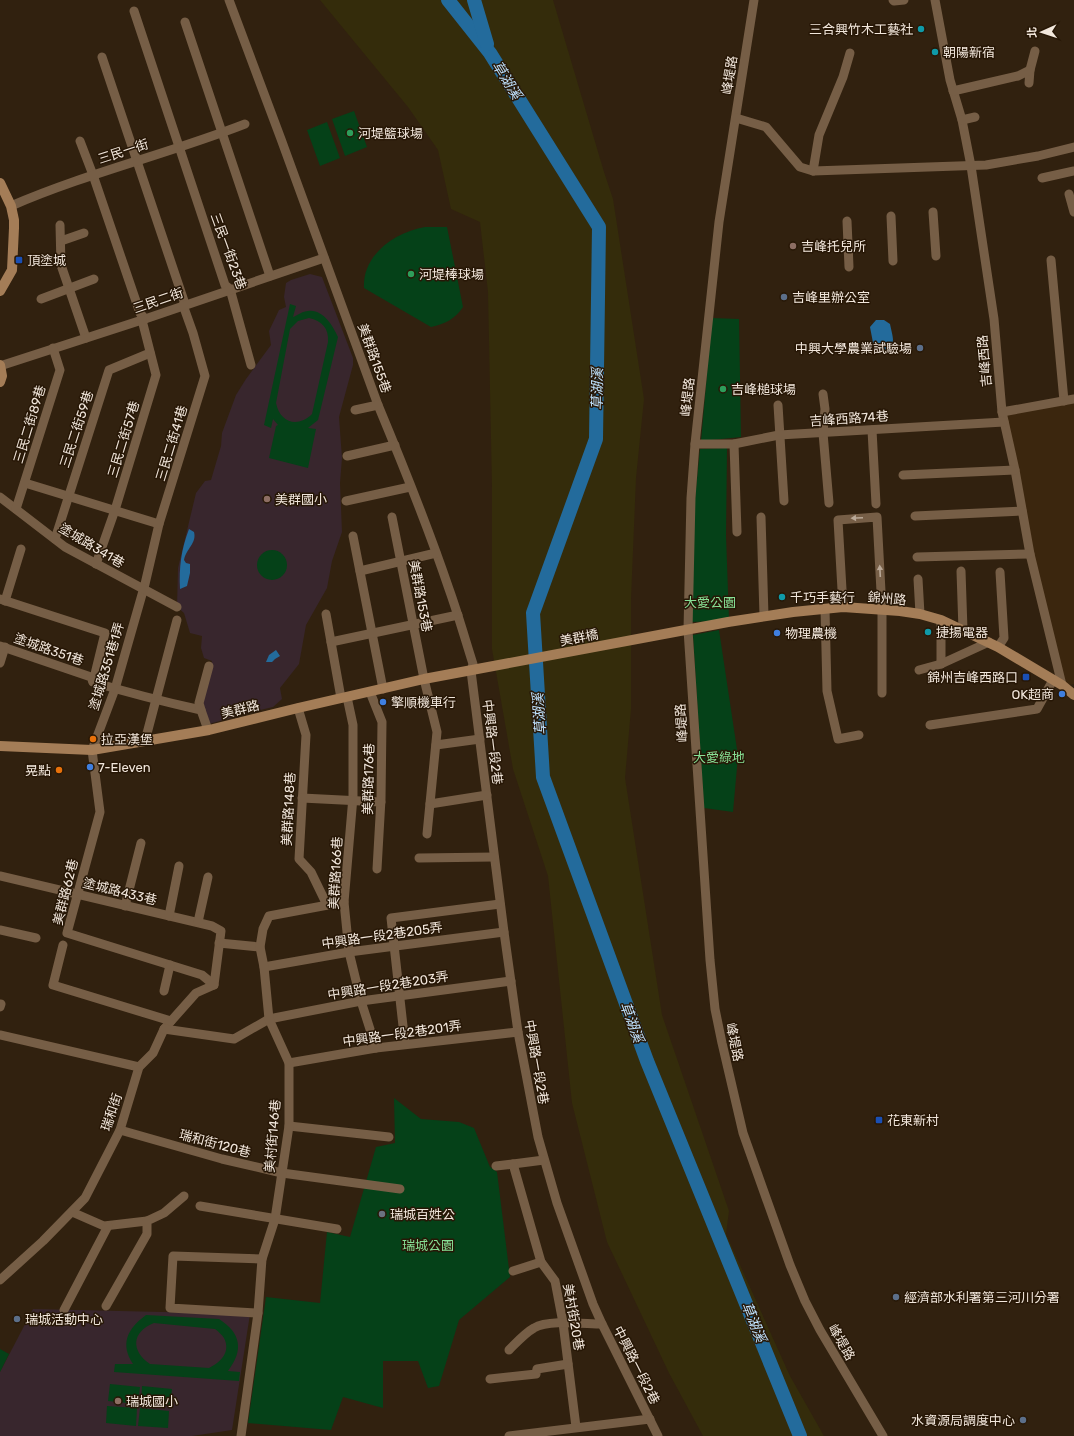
<svg xmlns="http://www.w3.org/2000/svg" width="1074" height="1436" viewBox="0 0 1074 1436" font-family="Rubik,'Noto Sans TC',sans-serif">
  <style>
    .built { fill: #3b260e }
    .education { fill: #38262d }
    .green { fill: #054118; fill-rule: evenodd }
    .sand { fill: #342c0b }
    .water { fill: #236b9c }
    .lines { fill: none; stroke-linecap: round; stroke-linejoin: round }
    .river { stroke: #236b9c; stroke-width: 14 }
    .street { stroke: #765e46; stroke-width: 9 }
    .secondary { stroke: #a47d57; stroke-width: 10 }
    .oneway { fill: #baa998 }
    .culture-dot { fill: #0f9aa8; stroke: #271706; stroke-width: 1.5 }
    .leisure-dot { fill: #2e9e5b; stroke: #271706; stroke-width: 1.5 }
    .education-dot { fill: #8d6e63; stroke: #271706; stroke-width: 1.5 }
    .transit-dot { fill: #1a4fb4; stroke: #271706; stroke-width: 1.5 }
    .service-dot { fill: #5c6f8a; stroke: #271706; stroke-width: 1.5 }
    .shop-dot { fill: #3f7fe0; stroke: #271706; stroke-width: 1.5 }
    .food-dot { fill: #e8710a; stroke: #271706; stroke-width: 1.5 }
    .worship-dot { fill: #6b7280; stroke: #271706; stroke-width: 1.5 }
    .labels { text-anchor: middle; stroke-width: 3; stroke-linejoin: round; paint-order: stroke }
    .poi-label { font-size: 13px; fill: #f2e7dc; stroke: #271706; text-anchor: start }
    .street-label { font-size: 13px; fill: #f2e7dc; stroke: #271706 }
    .park-label { font-size: 13px; fill: #87e095; stroke: #271706 }
    .water-label { font-size: 14px; font-style: italic; fill: #bfe2fe; stroke: #271706 }
  </style>
  <rect width="100%" height="100%" fill="#31210f"/>
  <polygon class="built" points="1074,399 1074,684 1069,685 1064,682 1033,553 1006,414"/>
  <g class="education">
    <polygon points="310,274 322,277 353,358 353,365 339,417 342,458 340,483 342,532 332,561 327,588 306,625 299,664 280,688 282,699 273,707 244,714 209,724 202,704 212,661 204,658 201,648 202,636 190,633 184,613 177,607 178,568 196,493 205,481 211,480 221,446 222,433 236,395 246,379 271,345 269,331 279,310 286,307 284,297 286,283 291,280"/>
    <polygon points="33,1309 250,1314 232,1430 192,1436 0,1436 0,1372"/>
  </g>
  <g class="green">
    <polygon points="354,111 367,147 345,156 332,119"/>
    <polygon points="327,122 340,158 320,166 307,130"/>
    <path d="M425 227H447L463 307C455 319 445 324 431 327L364 288C362 255 395 232 425 227Z"/>
    <path d="M290 304 296 306 293 317C298 315 303 311 308 311 323 309 333 326 338 337L318 420 308 428 316 429 308 468 269 458 276 426 278 425 273 419 271 428 264 425ZM309 318C322 321 329 328 328 342L312 414C298 428 280 423 276 403L290 329 298 321Z"/>
    <polygon points="712,318 739,319 741,437 701,441"/>
    <polygon points="727,448 726,536 729,619 717,621 691,622 695,499 700,449"/>
    <circle cx="272" cy="565" r="15"/>
    <polygon points="719,630 738,756 733,812 704,808 693,635"/>
    <polygon points="394,1098 421,1119 459,1122 474,1128 490,1167 497,1172 510,1277 459,1320 439,1386 428,1388 418,1361 383,1361 383,1408 343,1397 331,1430 248,1423 266,1297 320,1303 327,1232 350,1237 376,1147 395,1143"/>
    <path d="M146 1315 219 1319C241 1333 244 1350 228 1371L240 1372 239 1381 114 1372 115 1364H133C120 1344 127 1329 146 1315ZM154 1323 215 1329C218 1331 222 1335 224 1338 231 1352 221 1362 209 1368L150 1364C131 1351 131 1332 154 1323Z"/>
    <polygon points="0,1349 9,1354 0,1372"/>
    <polygon points="110,1384 140,1387 138,1404 108,1401"/>
    <polygon points="142,1386 172,1389 170,1406 141,1404"/>
    <polygon points="107,1406 137,1408 136,1426 106,1423"/>
    <polygon points="140,1408 169,1411 168,1428 138,1426"/>
  </g>
  <polygon class="sand" points="320,0 553,0 604,172 613,199 644,399 636,478 631,599 631,709 625,778 662,1015 729,1211 726,1234 790,1376 824,1436 703,1436 669,1373 607,1242 572,1103 548,876 513,769 492,649 492,487 488,292 480,222 451,209 438,150 408,107"/>
  <g class="water">
    <path d="M876 320H884L890 324C891 329 893 336 893 340 891 351 881 354 874 348L870 327Z"/>
    <path d="M189 529 194 532C197 543 186 549 184 560L186 563 190 564V573L187 586 180 589C179 567 181 550 189 529Z"/>
    <polygon points="276,650 280,656 275,659 272,662 266,662 269,655"/>
  </g>
  <g class="lines">
    <g class="river">
      <polyline points="448,0 490,53 599,227 596,439 533,613 543,777 647,1061 800,1436"/>
      <polyline points="474,0 487,44"/>
    </g>
    <g class="street">
      <path d="M229 0 281 139 378 405C403 465 428 527 449 589 458 614 465 639 473 664L471 671 504 932 518 1032 538 1137 557 1203 593 1304 602 1324 658 1436"/>
      <polyline points="754,0 719,222 695,444 691,498 688,630 710,960 715,1009 722,1043 743,1133 790,1265 805,1301 820,1330 883,1436"/>
      <polyline points="893,0 894,1 904,0"/>
      <polyline points="935,0 950,80 962,120 971,166 994,319 1002,412 1015,470 1030,554 1062,685"/>
      <polyline points="134,11 225,285 230,289 251,365"/>
      <polyline points="185,22 270,276"/>
      <polyline points="102,57 185,304"/>
      <polyline points="1029,83 1030,70 1035,51"/>
      <polyline points="953,91 1018,76 1030,70"/>
      <polyline points="736,118 766,127 800,167 813,171 986,165 1038,156 1074,147"/>
      <polyline points="962,120 975,117"/>
      <polyline points="80,141 93,175 140,313 145,319"/>
      <polyline points="813,171 819,135 843,77 850,53"/>
      <polyline points="1042,178 1074,171"/>
      <polyline points="1069,194 1074,212"/>
      <path d="M11 206C87 173 168 154 245 124"/>
      <polyline points="933,212 936,256"/>
      <polyline points="891,216 893,261"/>
      <polyline points="847,221 849,267"/>
      <polyline points="60,225 61,265 86,338"/>
      <polyline points="61,241 84,233"/>
      <polyline points="1051,260 1064,401"/>
      <polyline points="41,299 94,279"/>
      <polyline points="183,305 193,333 205,376 159,524 145,584 115,689 92,750 100,812 67,933 202,975 214,985"/>
      <polyline points="0,366 145,319 324,258"/>
      <polyline points="823,394 825,409 823,433 829,503"/>
      <polyline points="778,405 784,501"/>
      <polyline points="355,410 378,405"/>
      <polyline points="1002,412 1074,399"/>
      <polyline points="872,430 876,504"/>
      <polyline points="695,444 734,444 779,435 1004,422"/>
      <polyline points="734,444 737,532"/>
      <polyline points="347,456 395,445"/>
      <polyline points="903,475 1015,470"/>
      <polyline points="25,483 159,524"/>
      <polyline points="0,497 65,547 177,607"/>
      <polyline points="346,501 410,487"/>
      <polyline points="16,509 60,370 53,348"/>
      <polyline points="915,516 1022,511"/>
      <polyline points="392,517 424,679 437,732 427,834"/>
      <polyline points="761,517 764,616"/>
      <polyline points="353,536 383,689"/>
      <polyline points="55,539 109,370 150,353"/>
      <polyline points="917,557 1030,554"/>
      <polyline points="96,564 115,510 156,375 142,320"/>
      <polyline points="360,571 436,553"/>
      <polyline points="961,571 963,630"/>
      <polyline points="918,579 920,614"/>
      <polyline points="0,599 105,633 93,682"/>
      <polyline points="5,601 21,549"/>
      <polyline points="843,607 838,520 877,517 882,610 882,693"/>
      <polyline points="825,609 827,691 838,739 859,735"/>
      <polyline points="326,614 341,698"/>
      <polyline points="941,620 941,664"/>
      <polyline points="331,642 458,615"/>
      <path d="M0 646 91 677 93 682C129 693 165 702 201 710L208 730"/>
      <polyline points="998,647 1004,638 1000,572"/>
      <polyline points="0,663 5,647"/>
      <polyline points="919,670 941,664 989,642"/>
      <polyline points="370,692 382,722 381,799 377,869"/>
      <polyline points="347,697 353,725 353,797 344,902 349,952 361,1001 376,1048"/>
      <polyline points="298,708 306,735 299,859 311,872 327,905"/>
      <polyline points="201,710 199,703 209,666"/>
      <polyline points="930,725 1037,709 1053,680"/>
      <polyline points="145,741 177,620"/>
      <polyline points="436,745 480,739"/>
      <polyline points="302,798 381,802"/>
      <polyline points="430,804 487,795"/>
      <polyline points="419,858 494,857"/>
      <polyline points="0,876 212,926 221,931 214,985 196,993 164,1029 153,1053 139,1067 120,1130 85,1198 43,1241 0,1280"/>
      <polyline points="125,906 141,843"/>
      <polyline points="169,916 179,866"/>
      <polyline points="198,922 208,877"/>
      <polyline points="0,930 36,938"/>
      <polyline points="219,943 260,947"/>
      <polyline points="63,945 53,985 171,1021"/>
      <polyline points="264,967 349,952 504,932"/>
      <polyline points="164,991 170,965"/>
      <polyline points="0,1007 1,1004"/>
      <polyline points="164,1029 234,1039 269,1019 361,1001 511,981"/>
      <polyline points="0,1035 139,1067"/>
      <polyline points="405,1044 391,918 500,904"/>
      <polyline points="289,1063 376,1048 518,1032"/>
      <polyline points="289,1126 389,1137"/>
      <polyline points="120,1130 222,1159 282,1173 400,1189"/>
      <polyline points="513,1164 544,1160"/>
      <polyline points="496,1166 513,1164 541,1262 555,1281 563,1323 576,1427"/>
      <polyline points="200,1206 337,1229"/>
      <polyline points="72,1212 104,1226 147,1221"/>
      <polyline points="513,1271 541,1262"/>
      <polyline points="106,1306 147,1234 147,1221 164,1213 184,1196"/>
      <polyline points="64,1310 108,1226"/>
      <polyline points="258,1313 170,1308 173,1256 262,1259"/>
      <path d="M509 1350C517 1342 525 1333 534 1328 549 1319 585 1324 602 1324"/>
      <polyline points="490,1379 536,1374 537,1369 568,1364"/>
      <polyline points="241,1436 258,1313 262,1259 275,1219 289,1126 289,1063 269,1019 264,967 260,947 263,929 269,916 344,902"/>
      <polyline points="509,1436 650,1419"/>
    </g>
    <g class="secondary">
      <polyline points="0,183 11,206 14,220 14,228 12,270 0,291"/>
      <polyline points="0,365 2,376 0,382"/>
      <polyline points="0,746 92,750 209,730 298,708 424,679 728,622 793,612 843,607 900,611 920,614 941,620 998,647 1062,685 1074,695"/>
    </g>
  </g>
  <defs><path id="oneway-solid" d="M-6-.8H1V-3.2L6.5 0L1 3.2V.8H-6Z"/></defs>
  <g class="oneway">
    <use href="#oneway-solid" transform="translate(857 518) rotate(177)"/>
    <use href="#oneway-solid" transform="translate(880 571) rotate(-93)"/>
  </g>
  <g class="culture-dot">
    <circle cx="921" cy="29" r="4"/>
    <circle cx="935" cy="52" r="4"/>
    <circle cx="782" cy="597" r="4"/>
    <circle cx="928" cy="632" r="4"/>
  </g>
  <g class="leisure-dot">
    <circle cx="350" cy="133" r="4"/>
    <circle cx="411" cy="274" r="4"/>
    <circle cx="723" cy="389" r="4"/>
  </g>
  <g class="education-dot">
    <circle cx="793" cy="246" r="4"/>
    <circle cx="267" cy="499" r="4"/>
    <circle cx="118" cy="1401" r="4"/>
  </g>
  <g class="transit-dot">
    <rect x="15" y="256" width="8" height="8" rx="2"/>
    <rect x="1022" y="673" width="8" height="8" rx="2"/>
    <rect x="875" y="1116" width="8" height="8" rx="2"/>
  </g>
  <g class="service-dot">
    <circle cx="784" cy="297" r="4"/>
    <circle cx="920" cy="348" r="4"/>
    <circle cx="896" cy="1297" r="4"/>
    <circle cx="17" cy="1319" r="4"/>
    <circle cx="1023" cy="1420" r="4"/>
  </g>
  <g class="shop-dot">
    <circle cx="777" cy="633" r="4"/>
    <circle cx="1062" cy="694" r="4"/>
    <circle cx="383" cy="702" r="4"/>
    <circle cx="90" cy="767" r="4"/>
  </g>
  <g class="food-dot">
    <circle cx="93" cy="739" r="4"/>
    <circle cx="59" cy="770" r="4"/>
  </g>
  <circle class="worship-dot" cx="382" cy="1214" r="4"/>
  <g class="labels">
    <g class="poi-label">
      <text x="913" y="34" text-anchor="end">三合興竹木工藝社</text>
      <text x="943" y="57">朝陽新宿</text>
      <text x="358" y="138">河堤籃球場</text>
      <text x="801" y="251">吉峰托兒所</text>
      <text x="27" y="265">頂塗城</text>
      <text x="419" y="279">河堤棒球場</text>
      <text x="792" y="302">吉峰里辦公室</text>
      <text x="912" y="353" text-anchor="end">中興大學農業試驗場</text>
      <text x="731" y="394">吉峰槌球場</text>
      <text x="275" y="504">美群國小</text>
      <text x="790" y="602">千巧手藝行</text>
      <text x="936" y="637">捷揚電器</text>
      <text x="785" y="638">物理農機</text>
      <text x="1018" y="682" text-anchor="end">錦州吉峰西路口</text>
      <text x="1054" y="699" text-anchor="end">OK超商</text>
      <text x="391" y="707">擎順機車行</text>
      <text x="101" y="744">拉亞漢堡</text>
      <text x="98" y="772">7-Eleven</text>
      <text x="51" y="775" text-anchor="end">晃點</text>
      <text x="887" y="1125">花東新村</text>
      <text x="390" y="1219">瑞城百姓公</text>
      <text x="904" y="1302">經濟部水利署第三河川分署</text>
      <text x="25" y="1324">瑞城活動中心</text>
      <text x="126" y="1406">瑞城國小</text>
      <text x="1015" y="1425" text-anchor="end">水資源局調度中心</text>
    </g>
    <g class="street-label">
      <text transform="translate(729 75) rotate(-81)" y="5">峰堤路</text>
      <text transform="translate(123 151) rotate(-18)" y="5">三民一街</text>
      <text transform="translate(229 251) rotate(70)" y="5">三民一街23巷</text>
      <text transform="translate(158 300) rotate(-19)" y="5">三民二街</text>
      <text transform="translate(375 358) rotate(70)" y="5">美群路155巷</text>
      <text transform="translate(984 361) rotate(-95)" y="5">吉峰西路</text>
      <text transform="translate(687 397) rotate(-84)" y="5">峰堤路</text>
      <text transform="translate(849 418) rotate(-4)" y="5">吉峰西路74巷</text>
      <text transform="translate(29 424) rotate(-73)" y="5">三民二街89巷</text>
      <text transform="translate(76 429) rotate(-72)" y="5">三民二街59巷</text>
      <text transform="translate(123 439) rotate(-73)" y="5">三民二街57巷</text>
      <text transform="translate(171 443) rotate(-73)" y="5">三民二街41巷</text>
      <text transform="translate(92 545) rotate(31)" y="5">塗城路341巷</text>
      <text transform="translate(421 596) rotate(79)" y="5">美群路153巷</text>
      <text transform="translate(887 598) rotate(5)" y="5">錦州路</text>
      <text transform="translate(579 637) rotate(-11)" y="5">美群橋</text>
      <text transform="translate(49 649) rotate(19)" y="5">塗城路351巷</text>
      <text transform="translate(106 666) rotate(-73)" y="5">塗城路351巷1弄</text>
      <text transform="translate(240 709) rotate(-14)" y="5">美群路</text>
      <text transform="translate(681 723) rotate(-94)" y="5">峰堤路</text>
      <text transform="translate(493 742) rotate(83)" y="5">中興路一段2巷</text>
      <text transform="translate(368 779) rotate(-89)" y="5">美群路176巷</text>
      <text transform="translate(288 809) rotate(-87)" y="5">美群路148巷</text>
      <text transform="translate(335 873) rotate(-87)" y="5">美群路166巷</text>
      <text transform="translate(120 891) rotate(14)" y="5">塗城路433巷</text>
      <text transform="translate(65 892) rotate(-76)" y="5">美群路62巷</text>
      <text transform="translate(382 935) rotate(-8)" y="5">中興路一段2巷205弄</text>
      <text transform="translate(388 985) rotate(-9)" y="5">中興路一段2巷203弄</text>
      <text transform="translate(402 1033) rotate(-8)" y="5">中興路一段2巷201弄</text>
      <text transform="translate(735 1042) rotate(78)" y="5">峰堤路</text>
      <text transform="translate(537 1062) rotate(80)" y="5">中興路一段2巷</text>
      <text transform="translate(111 1112) rotate(-71)" y="5">瑞和街</text>
      <text transform="translate(272 1136) rotate(-85)" y="5">美村街146巷</text>
      <text transform="translate(215 1143) rotate(15)" y="5">瑞和街120巷</text>
      <text transform="translate(574 1317) rotate(80)" y="5">美村街20巷</text>
      <text transform="translate(842 1342) rotate(60)" y="5">峰堤路</text>
      <text transform="translate(637 1365) rotate(63)" y="5">中興路一段2巷</text>
    </g>
    <g class="park-label">
      <text x="710" y="607">大愛公園</text>
      <text x="719" y="762">大愛綠地</text>
      <text x="428" y="1250">瑞城公園</text>
    </g>
    <g class="water-label">
      <text transform="translate(507 80) rotate(58)" y="5">草湖溪</text>
      <text transform="translate(597 389) rotate(-89)" y="5">草湖溪</text>
      <text transform="translate(539 714) rotate(-94)" y="5">草湖溪</text>
      <text transform="translate(632 1022) rotate(70)" y="5">草湖溪</text>
      <text transform="translate(754 1322) rotate(68)" y="5">草湖溪</text>
    </g>
  </g>
  <g transform="translate(1042 32) rotate(267)" stroke="#271706" stroke-width="3" paint-order="stroke">
  <path d="M0-3L7 15L0 10L-7 15Z" fill="#f2e7dc"/>
  <text y="-6" font-size="11" font-weight="bold" text-anchor="middle" fill="#f2e7dc">北</text>
  </g>
</svg>
